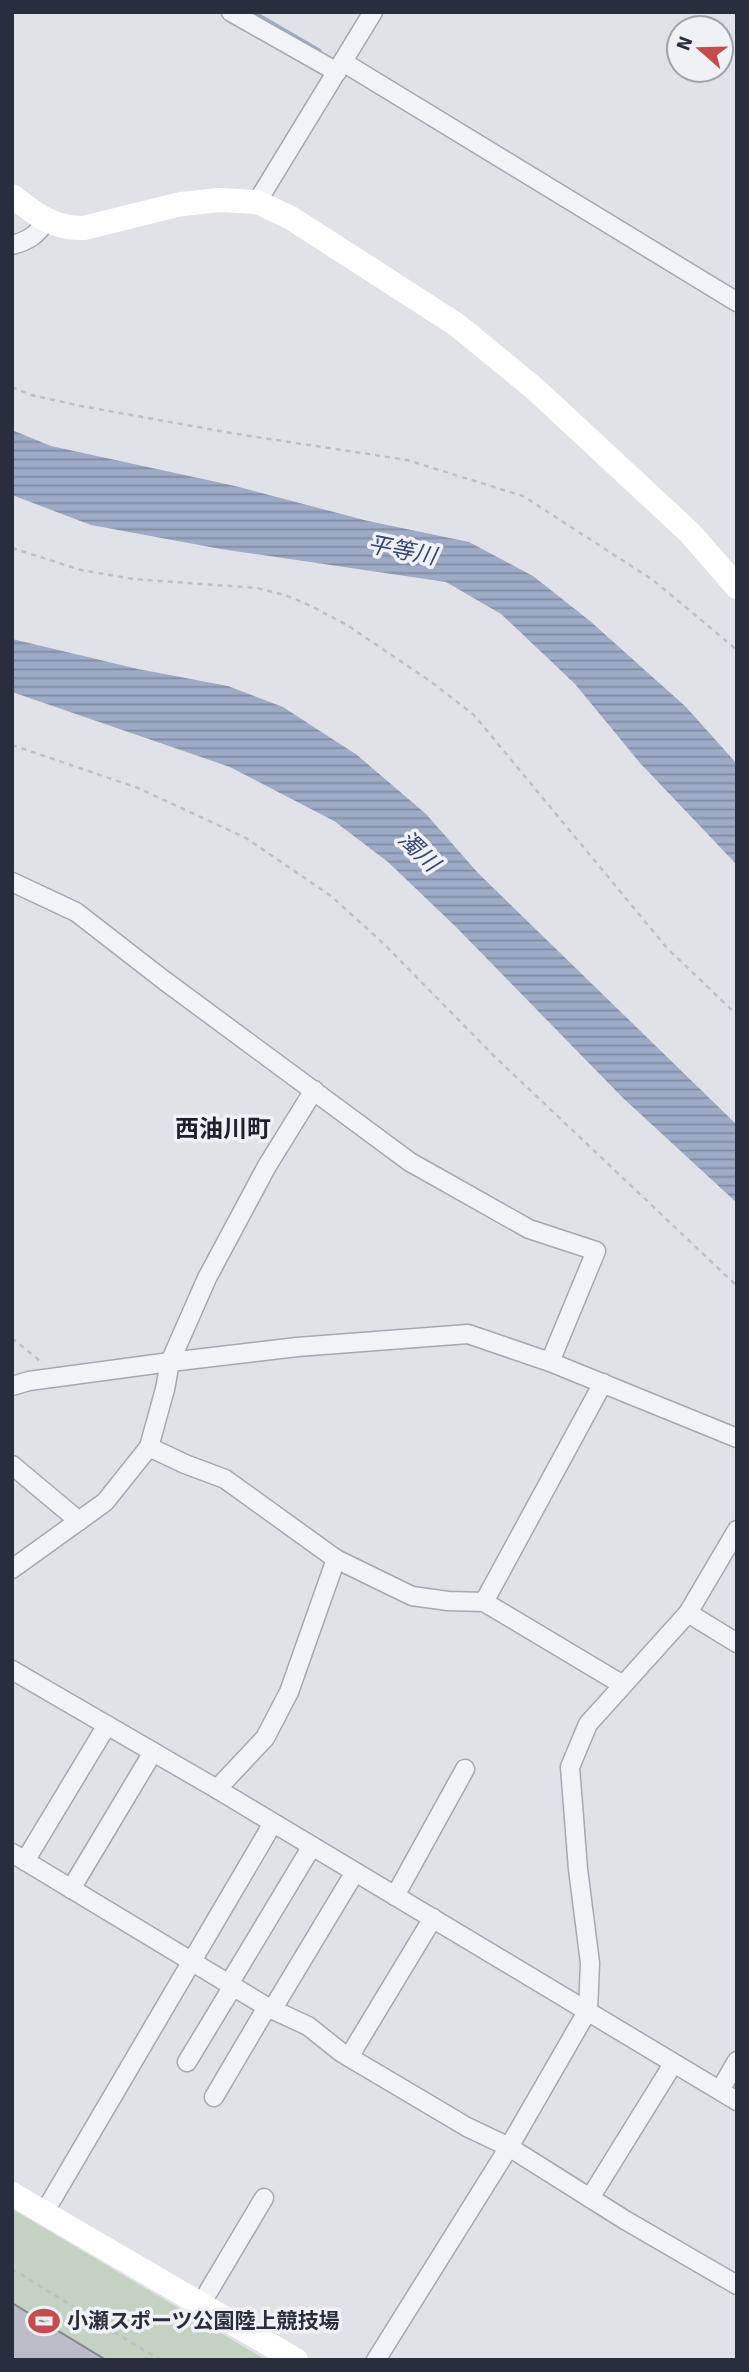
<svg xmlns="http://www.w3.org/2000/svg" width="749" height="2372" viewBox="0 0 749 2372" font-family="Signika,'Noto Sans JP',sans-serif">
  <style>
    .green { fill: #c3d2c1 }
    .water { fill: url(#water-rules) }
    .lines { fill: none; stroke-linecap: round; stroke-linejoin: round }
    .stream { stroke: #9dabc6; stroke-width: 5 }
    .building { fill: #babdc8; stroke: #82848c; stroke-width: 2 }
    .street-casing { stroke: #a5a8b2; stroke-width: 21 }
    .path { stroke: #bec0c7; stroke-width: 2.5; stroke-dasharray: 5 5; stroke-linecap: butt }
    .street { stroke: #f2f3f7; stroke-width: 18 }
    .secondary { stroke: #fff; stroke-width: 24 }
    .labels { text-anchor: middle; stroke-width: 7; stroke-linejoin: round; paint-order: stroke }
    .poi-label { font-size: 21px; font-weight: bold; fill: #292e3f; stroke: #eff1f6; text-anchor: start }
    .water-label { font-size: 23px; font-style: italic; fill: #364870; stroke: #eff1f6 }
    .quarter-label { font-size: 24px; font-weight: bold; fill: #1c202f; stroke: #eff1f6 }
  </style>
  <defs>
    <pattern id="water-rules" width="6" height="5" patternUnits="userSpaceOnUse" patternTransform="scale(1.75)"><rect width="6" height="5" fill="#9dabc6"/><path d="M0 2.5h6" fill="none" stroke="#808ca2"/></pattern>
  </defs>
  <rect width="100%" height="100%" fill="#e0e2e8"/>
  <polygon class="green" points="12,2209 266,2360 12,2360"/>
  <g class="water">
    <polygon points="12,430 51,446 235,486 368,521 469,542 533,576 590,621 686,707 737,764 737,865 640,763 575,684 501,614 446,582 221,549 91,525 12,495"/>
    <polygon points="12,639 138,669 228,686 283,707 357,755 426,814 478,873 737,1125 737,1203 623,1098 456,927 388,862 334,821 230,767 12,692"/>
  </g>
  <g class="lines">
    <polyline class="stream" points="252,12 319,51"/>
  </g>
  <polygon class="building" points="12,2303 106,2360 12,2360"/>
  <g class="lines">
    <defs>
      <g id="street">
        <polyline points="231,12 337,72"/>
        <polyline points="343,62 737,302"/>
        <polyline points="257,202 373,12"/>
        <path d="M12 245C28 241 37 235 46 221"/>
        <polyline points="12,882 76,912 165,981 410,1162 529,1229 596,1251 550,1362"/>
        <polyline points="314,1090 267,1166 207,1278 170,1362 165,1389 149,1447 185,1464 225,1479 336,1559 412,1596 448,1601 484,1602 623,1685"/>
        <polyline points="12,1386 29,1381 170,1362 297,1347 468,1334 550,1362 737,1438"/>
        <polyline points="12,1465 79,1521"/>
        <polyline points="12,1569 105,1502 149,1447"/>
        <polyline points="484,1602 603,1383"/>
        <polyline points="688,1613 737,1643"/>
        <polyline points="12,1670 217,1789 737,2101"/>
        <polyline points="217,1789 265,1738 289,1692 336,1559"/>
        <polyline points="12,1853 267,2007 308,2026 342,2053 467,2127 509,2147 625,2220 737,2285"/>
        <polyline points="25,1861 107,1725"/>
        <polyline points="71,1889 153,1752"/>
        <polyline points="395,1896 465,1769"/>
        <polyline points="229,1984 312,1846"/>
        <polyline points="272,2010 355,1872"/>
        <polyline points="349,2057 433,1918"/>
        <polyline points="187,2062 233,1986"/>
        <polyline points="720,2090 737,2061"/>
        <polyline points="214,2097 267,2007"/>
        <polyline points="590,2198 673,2064"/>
        <polyline points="44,2213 273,1823"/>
        <polyline points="201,2304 264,2198"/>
        <polyline points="376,2360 509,2147 588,2010 590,1963 578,1869 570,1767 588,1724 688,1613 737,1530"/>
      </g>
    </defs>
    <use href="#street" class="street-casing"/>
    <g class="path">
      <polyline points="12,387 31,395 81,406 231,433 407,460 523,496 653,580 737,650"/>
      <polyline points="12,548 81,570 133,579 257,588 285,595 309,605 347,625 430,681 474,715 667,948 737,1015"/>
      <polyline points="12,745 138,788 246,838 331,896 384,944 493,1055 737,1286"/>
      <polyline points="12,1338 40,1361 39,1364"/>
      <polyline points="12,2269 160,2360"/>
    </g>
    <use href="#street" class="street"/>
    <g class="secondary">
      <path d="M12 196C35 214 54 229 84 228L181 204 220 200 257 202 291 218 457 325 535 389 690 533 737 587"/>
      <polyline points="12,2194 296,2360"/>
    </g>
  </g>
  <defs>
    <symbol id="stadium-bare" viewBox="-9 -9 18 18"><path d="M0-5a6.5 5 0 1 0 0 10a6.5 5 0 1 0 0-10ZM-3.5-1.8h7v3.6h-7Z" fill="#c74b4d" stroke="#eff1f6" stroke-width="2.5" paint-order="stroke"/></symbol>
  </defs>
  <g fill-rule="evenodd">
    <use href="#stadium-bare" x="22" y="2299" width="44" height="44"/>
  </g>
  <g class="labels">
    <g class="poi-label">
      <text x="67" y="2328">小瀬スポーツ公園陸上競技場</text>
    </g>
    <g class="water-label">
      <text transform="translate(402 550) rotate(11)" y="8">平等川</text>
      <text transform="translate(419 851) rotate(44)" y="8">濁川</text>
    </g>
    <g class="quarter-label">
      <text x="223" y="1137">西油川町</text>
    </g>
  </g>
  <rect width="749" height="2372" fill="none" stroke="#292e3f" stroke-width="28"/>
  <g transform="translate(700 49) rotate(290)"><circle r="33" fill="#eff1f6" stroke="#a0a3ad" stroke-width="2"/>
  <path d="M0-5L12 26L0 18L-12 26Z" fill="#c74b4d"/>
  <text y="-10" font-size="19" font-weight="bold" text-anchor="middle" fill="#292e3f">N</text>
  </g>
</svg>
